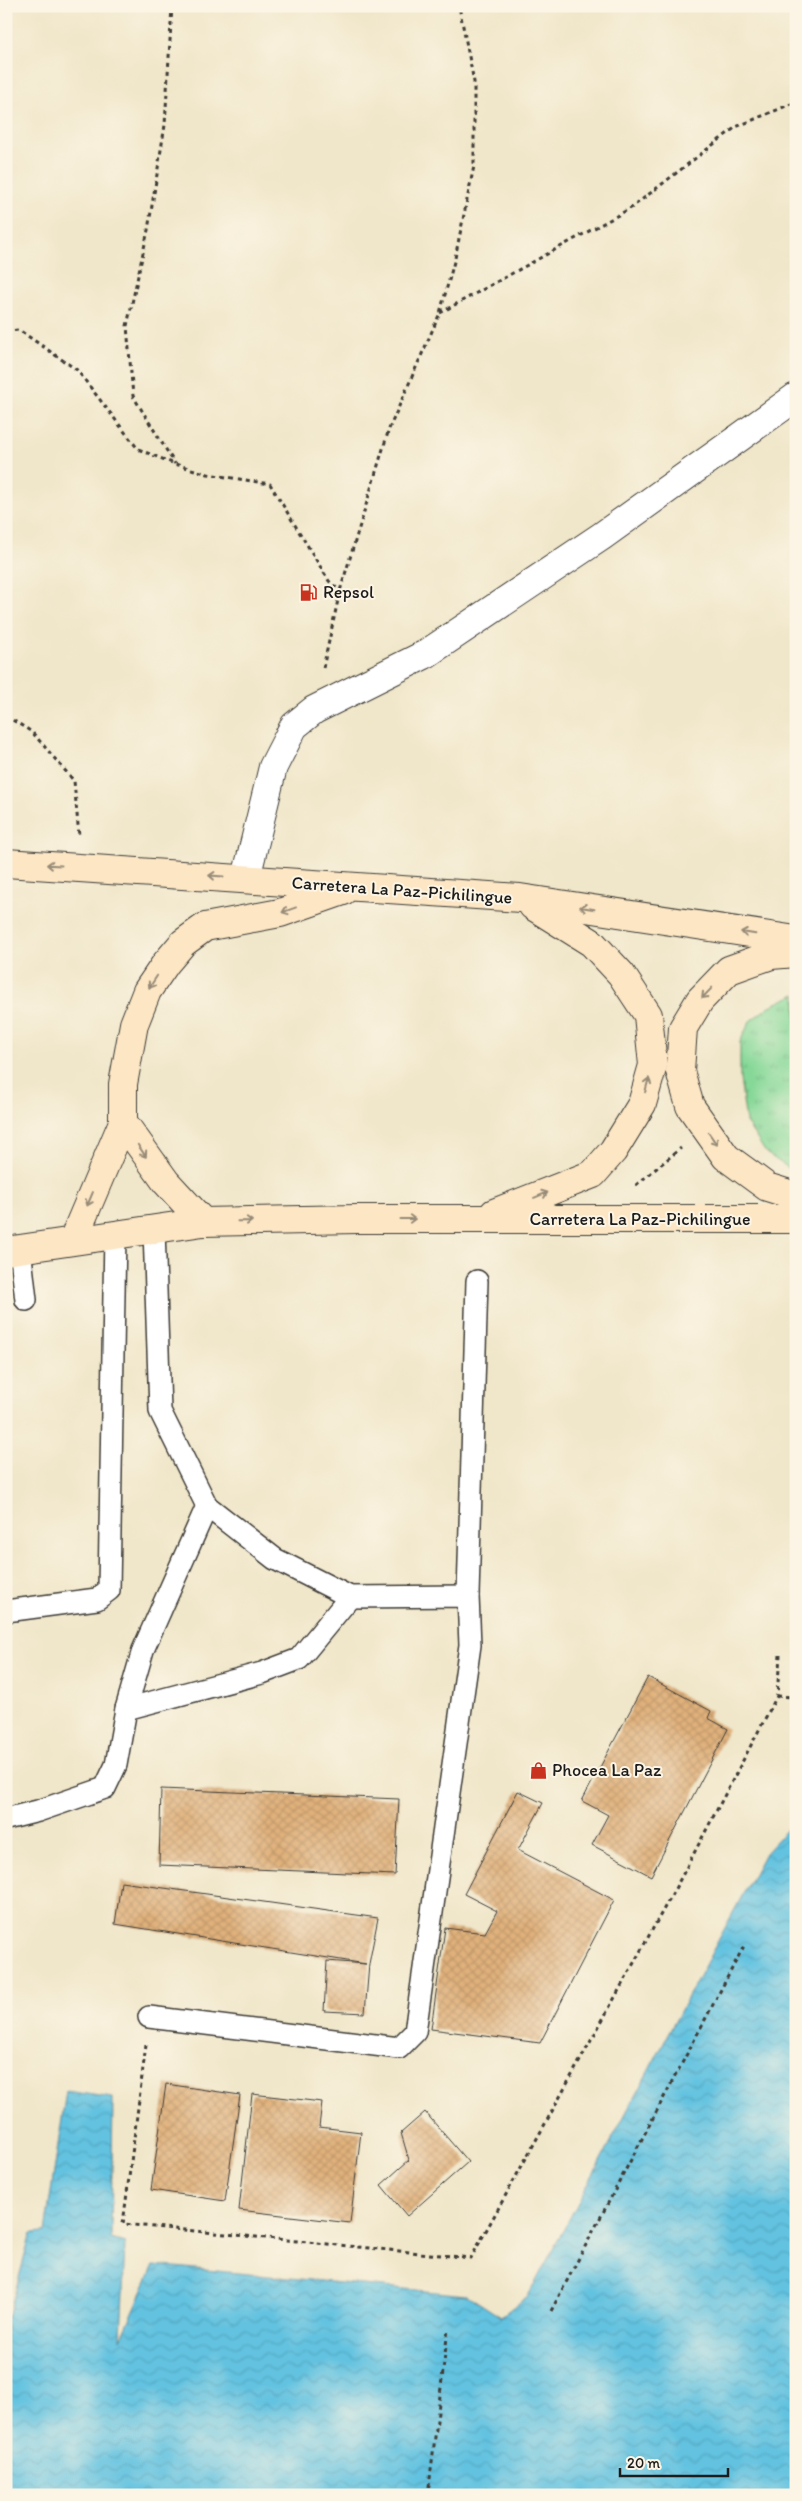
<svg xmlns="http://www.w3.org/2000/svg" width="802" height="2501" viewBox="0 0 802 2501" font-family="Itim,sans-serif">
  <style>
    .park { fill: url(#park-tufts); stroke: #517a5a }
    .water { fill: url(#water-waves); stroke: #3f6f7e }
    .building { fill: url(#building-cross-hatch) }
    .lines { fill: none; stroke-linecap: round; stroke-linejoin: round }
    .service-casing { stroke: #3c3a36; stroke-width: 24 }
    .minor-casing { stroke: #3c3a36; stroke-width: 30 }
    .secondary-casing { stroke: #3c3a36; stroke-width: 30 }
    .path { stroke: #3c3a36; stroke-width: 3; stroke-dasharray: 4 4; stroke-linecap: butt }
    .service { stroke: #fff; stroke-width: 21 }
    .minor { stroke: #fff; stroke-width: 28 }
    .secondary { stroke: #fce6c4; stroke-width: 28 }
    .oneway { stroke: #978b78 }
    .labels { text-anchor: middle; stroke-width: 4; stroke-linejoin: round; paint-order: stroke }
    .poi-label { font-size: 18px; fill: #1c1c1c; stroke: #fcf5e5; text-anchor: start }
    .street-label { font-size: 18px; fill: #1c1c1c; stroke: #fcf5e5 }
  </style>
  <defs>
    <pattern id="park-tufts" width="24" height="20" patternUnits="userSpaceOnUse" patternTransform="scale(1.25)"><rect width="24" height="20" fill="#86d898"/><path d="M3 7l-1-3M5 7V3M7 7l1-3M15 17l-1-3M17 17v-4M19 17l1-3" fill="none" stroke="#73b982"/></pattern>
    <pattern id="water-waves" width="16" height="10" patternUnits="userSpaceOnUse" patternTransform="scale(1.25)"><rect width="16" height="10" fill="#62c2e0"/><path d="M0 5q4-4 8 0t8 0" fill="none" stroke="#54a6c0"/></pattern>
    <pattern id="building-cross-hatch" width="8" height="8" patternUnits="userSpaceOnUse" patternTransform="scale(1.25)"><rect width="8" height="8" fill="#e0b17b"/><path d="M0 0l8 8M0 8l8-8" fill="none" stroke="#c0986a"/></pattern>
  </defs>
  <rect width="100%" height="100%" fill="#fcf5e5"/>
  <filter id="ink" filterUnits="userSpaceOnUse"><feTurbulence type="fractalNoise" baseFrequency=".02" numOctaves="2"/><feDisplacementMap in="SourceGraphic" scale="10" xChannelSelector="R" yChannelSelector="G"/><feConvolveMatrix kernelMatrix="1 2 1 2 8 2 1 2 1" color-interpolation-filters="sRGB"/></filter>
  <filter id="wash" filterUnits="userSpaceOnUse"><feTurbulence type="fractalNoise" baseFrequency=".0096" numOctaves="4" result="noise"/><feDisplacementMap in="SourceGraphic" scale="20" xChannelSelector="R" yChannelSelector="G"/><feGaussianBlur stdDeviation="1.12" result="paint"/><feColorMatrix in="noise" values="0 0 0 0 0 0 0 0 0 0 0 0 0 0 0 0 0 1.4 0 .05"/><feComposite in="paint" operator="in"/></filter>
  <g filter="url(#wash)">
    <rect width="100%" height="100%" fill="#f0e6c9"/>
    <polygon class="park" points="796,994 796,1173 766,1153 746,1122 740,1079 740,1042 750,1021 770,1006"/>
    <polygon class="water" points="796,1820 796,2495 6,2495 6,2314 8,2318 31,2233 45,2232 66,2091 113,2098 111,2239 125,2243 121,2339 154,2265 467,2295 501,2317 528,2296 765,1853"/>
    <g id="blocks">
      <g class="building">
        <polygon points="648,1677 711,1711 708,1718 728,1729 651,1876 592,1845 608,1815 582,1801"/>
        <polygon points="161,1789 399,1799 395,1875 159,1865"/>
        <polygon points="518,1791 543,1803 518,1850 614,1900 540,2043 431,2029 445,1928 485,1933 497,1911 464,1894"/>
        <polygon points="121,1882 378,1918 369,1964 365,2013 324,2011 327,1961 366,1964 115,1924"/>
        <polygon points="166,2084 240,2095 225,2201 151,2190"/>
        <polygon points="252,2094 322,2102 319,2127 361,2132 350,2223 239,2210"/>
        <polygon points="425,2112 468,2162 407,2216 381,2185 409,2160 401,2133"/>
      </g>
    </g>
  </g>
  <g filter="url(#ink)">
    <use href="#blocks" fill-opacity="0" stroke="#3c3a36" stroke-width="1"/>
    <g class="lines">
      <defs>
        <g id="service">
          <polyline points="20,1248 26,1300"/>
          <polyline points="468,1596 477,1281"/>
          <polyline points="6,1611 97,1599 109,1590 115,1234"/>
          <polyline points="126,1709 262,1673 299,1659 350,1597"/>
          <polyline points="6,1819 38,1811 105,1788 116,1765 126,1709 143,1650 207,1506"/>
          <polyline points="149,2017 399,2048 415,2032 470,1645 468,1596 350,1597 275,1559 207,1506 160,1411 154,1229"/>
        </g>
        <polyline id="minor" points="246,878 273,767 294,726 314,710 426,654 602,536 796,397"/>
        <g id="secondary">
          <polyline points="6,863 520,898 796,940"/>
          <polyline points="796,953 771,955 729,970 700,1000 683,1028 680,1071 690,1106 726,1157 767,1187 796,1196"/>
          <polyline points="494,1213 593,1174 613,1151 642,1104 653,1065 648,1015 621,974 592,943 533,906"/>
          <polyline points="203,1222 166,1182 123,1122 123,1084 134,1024 147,991 166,963 183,943 205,927 280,913 343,891"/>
          <polyline points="73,1240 123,1122"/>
          <polyline points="6,1251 203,1222 357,1219 796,1219"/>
        </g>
      </defs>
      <use href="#service" class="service-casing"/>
      <use href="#minor" class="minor-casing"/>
      <use href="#secondary" class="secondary-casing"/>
      <g class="path">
        <polyline points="172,6 165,125 148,230 127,326 133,396 175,464"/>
        <polyline points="440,313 631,208 736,127 796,102"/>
        <polyline points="6,331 19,330 77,370 138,449 175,464 208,474 270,484 329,581 340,591"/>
        <polyline points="323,668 340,591 389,429 440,313 455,258 474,166 474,82 459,6"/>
        <polyline points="6,716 32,732 74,781 79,836"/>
        <polyline points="636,1185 681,1148"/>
        <polyline points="777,1696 796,1697"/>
        <polyline points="146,2045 123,2224 471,2258 683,1874 777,1696 780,1655"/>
        <polyline points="551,2311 745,1944"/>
        <polyline points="428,2495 448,2329"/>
      </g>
      <use href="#service" class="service"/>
      <use href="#minor" class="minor"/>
      <use href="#secondary" class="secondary"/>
    </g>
    <defs><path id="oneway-shaft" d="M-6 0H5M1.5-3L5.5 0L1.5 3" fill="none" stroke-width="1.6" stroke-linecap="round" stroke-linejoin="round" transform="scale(1.25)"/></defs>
    <g class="oneway">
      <use href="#oneway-shaft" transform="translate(54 865) rotate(-177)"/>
      <use href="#oneway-shaft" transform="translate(216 876) rotate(-176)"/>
      <use href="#oneway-shaft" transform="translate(587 908) rotate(-171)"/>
      <use href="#oneway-shaft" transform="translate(289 910) rotate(160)"/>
      <use href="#oneway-shaft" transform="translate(748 933) rotate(-171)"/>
      <use href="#oneway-shaft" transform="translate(153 982) rotate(123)"/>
      <use href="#oneway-shaft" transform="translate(707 993) rotate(134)"/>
      <use href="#oneway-shaft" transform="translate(647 1085) rotate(-75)"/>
      <use href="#oneway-shaft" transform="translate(713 1139) rotate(55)"/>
      <use href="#oneway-shaft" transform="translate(142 1151) rotate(56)"/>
      <use href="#oneway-shaft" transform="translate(541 1195) rotate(-22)"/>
      <use href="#oneway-shaft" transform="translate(90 1199) rotate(113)"/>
      <use href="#oneway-shaft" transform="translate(408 1219)"/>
      <use href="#oneway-shaft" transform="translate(245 1221) rotate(-1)"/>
    </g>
  </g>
  <defs>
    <symbol id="fuel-bare" viewBox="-9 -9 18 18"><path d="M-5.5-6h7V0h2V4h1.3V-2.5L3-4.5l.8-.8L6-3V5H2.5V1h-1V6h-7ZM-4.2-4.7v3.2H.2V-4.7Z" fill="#c8321e" stroke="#fcf5e5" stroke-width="2.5" paint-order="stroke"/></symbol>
    <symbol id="shop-bare" viewBox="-9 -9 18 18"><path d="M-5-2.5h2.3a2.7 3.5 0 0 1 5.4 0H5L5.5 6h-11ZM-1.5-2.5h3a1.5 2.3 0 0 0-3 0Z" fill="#c8321e" stroke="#fcf5e5" stroke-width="2.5" paint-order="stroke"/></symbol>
  </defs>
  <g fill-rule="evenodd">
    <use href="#fuel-bare" x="296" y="580" width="25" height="25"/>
    <use href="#shop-bare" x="526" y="1758" width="25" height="25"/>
  </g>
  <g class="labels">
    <g class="poi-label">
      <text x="323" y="598">Repsol</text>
      <text x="552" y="1776">Phocea La Paz</text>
    </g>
    <g class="street-label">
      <text transform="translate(402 890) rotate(4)" y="6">Carretera La Paz-Pichilingue</text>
      <text x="640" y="1225">Carretera La Paz-Pichilingue</text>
    </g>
  </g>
  <rect width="802" height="2501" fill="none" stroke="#fcf5e5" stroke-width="25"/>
  <path d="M620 2468v8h108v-8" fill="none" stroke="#1c1c1c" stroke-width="2.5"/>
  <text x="627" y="2468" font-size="15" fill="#1c1c1c" stroke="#fcf5e5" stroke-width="4" paint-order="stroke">20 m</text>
</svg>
